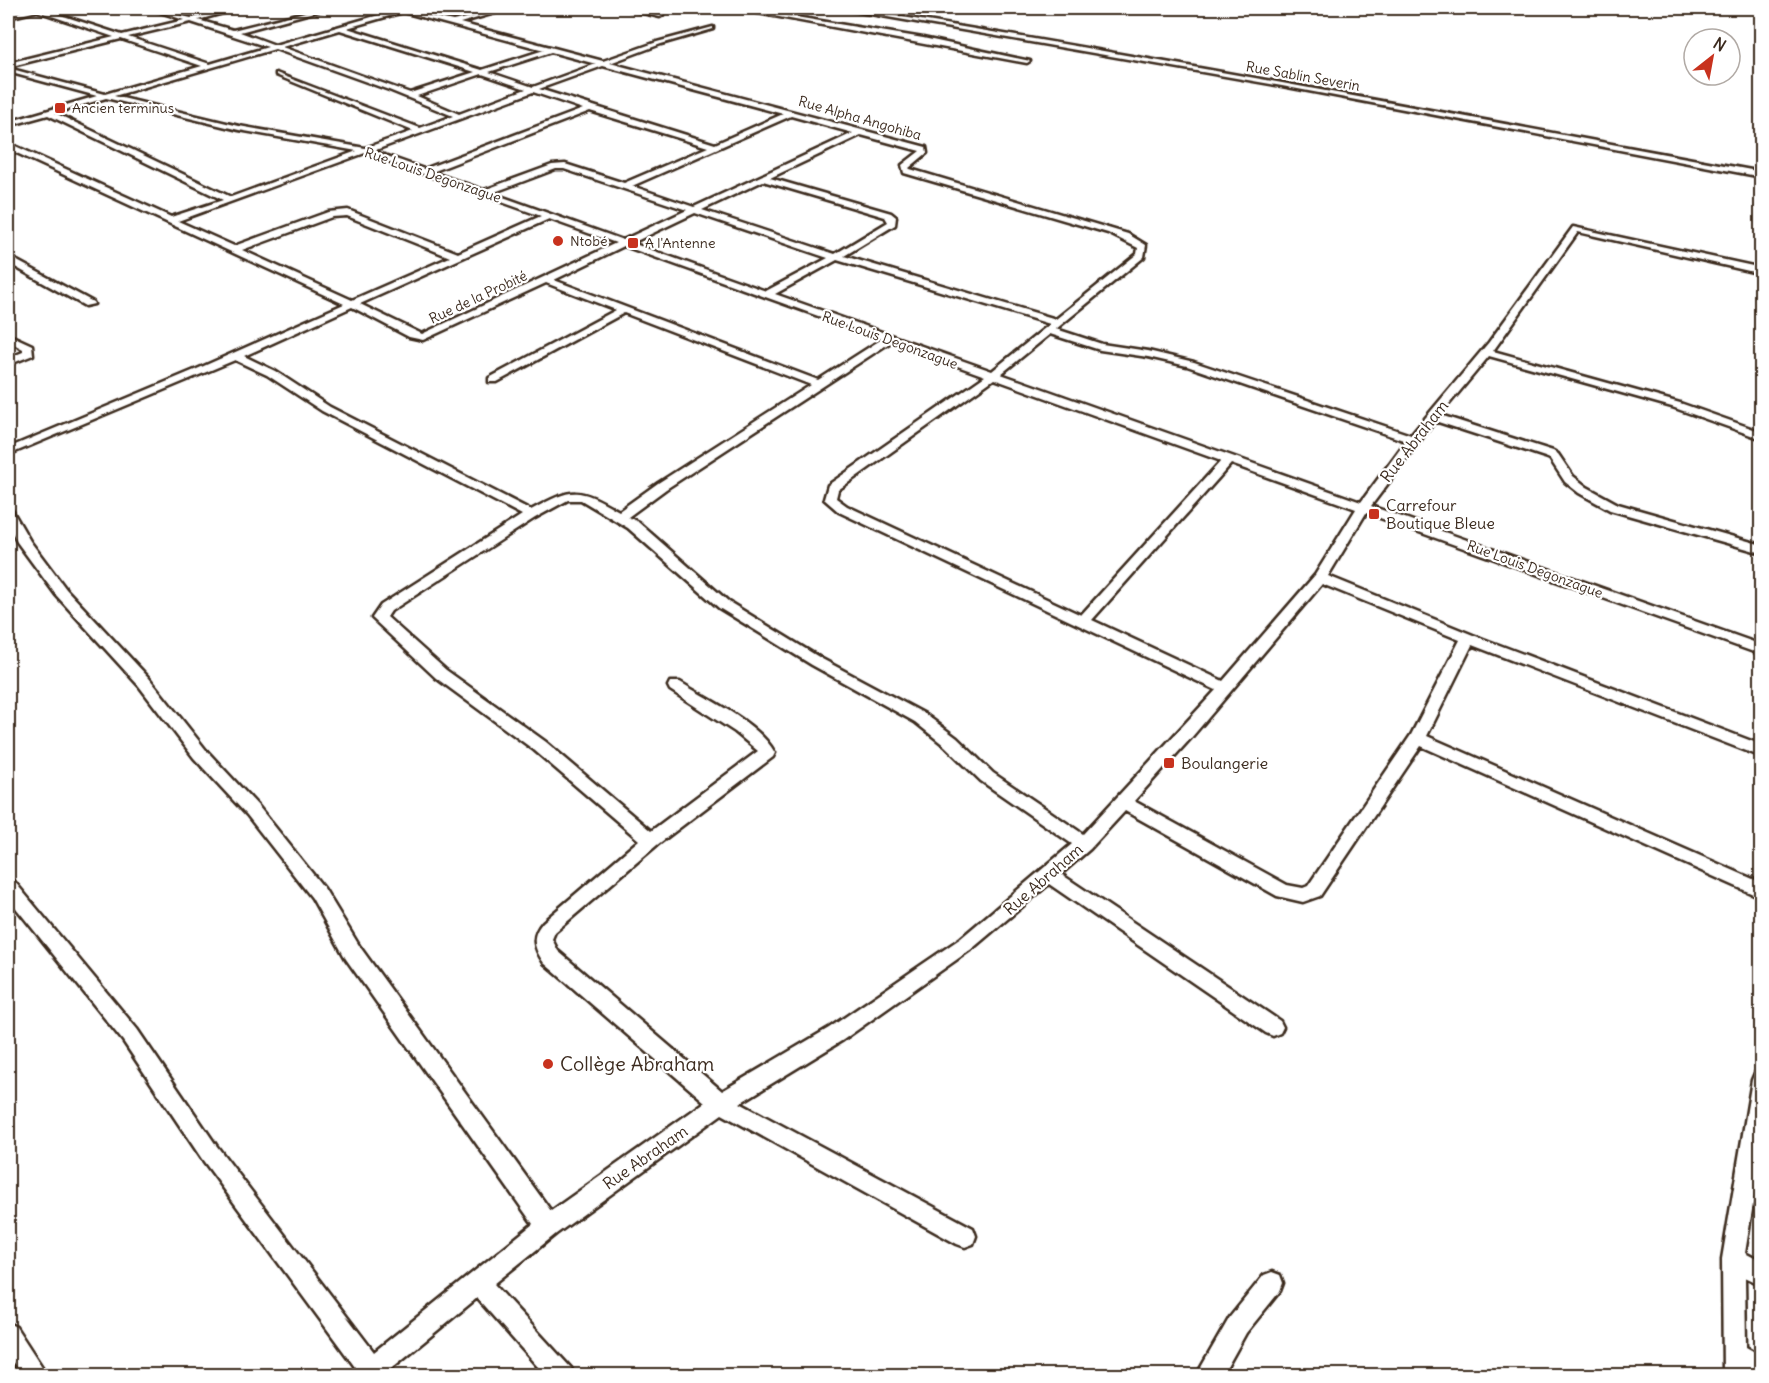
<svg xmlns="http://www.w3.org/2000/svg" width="1769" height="1383" viewBox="0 0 1769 1383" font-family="Delius,sans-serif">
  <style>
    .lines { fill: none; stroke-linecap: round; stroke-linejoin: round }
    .street-casing { stroke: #3b2a1e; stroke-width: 5 }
    .street { fill: #fff; fill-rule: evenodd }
    .poi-dot { fill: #c8321e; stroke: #fff; stroke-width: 2 }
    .labels { text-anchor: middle; stroke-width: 4.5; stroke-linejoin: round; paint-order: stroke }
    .far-street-label { font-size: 14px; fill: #3b2a1e; stroke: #fff }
    .far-poi-label { font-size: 14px; fill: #3b2a1e; stroke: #fff; text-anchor: start }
    .street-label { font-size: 16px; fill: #3b2a1e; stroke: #fff }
    .poi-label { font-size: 16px; fill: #3b2a1e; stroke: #fff; text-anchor: start }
    .near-poi-label { font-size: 20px; fill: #3b2a1e; stroke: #fff; text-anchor: start }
  </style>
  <rect width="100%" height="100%" fill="#fff"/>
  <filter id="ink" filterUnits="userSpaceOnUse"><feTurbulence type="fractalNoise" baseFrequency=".0167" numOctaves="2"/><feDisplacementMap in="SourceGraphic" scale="12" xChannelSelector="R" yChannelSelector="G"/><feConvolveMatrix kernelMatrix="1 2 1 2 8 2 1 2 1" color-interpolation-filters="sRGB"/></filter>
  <g filter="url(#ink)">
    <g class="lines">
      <defs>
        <g id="street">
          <path d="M35 8H48L45 10 122 35 184 20 148 8 191 18 241 8 198 20 233 30 321 8H329L240 32 275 45 396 10 392 8 453 21 512 8 460 23 603 61 657 42 713 27V29L661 44 610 63 926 147 927 153 909 168 910 169 1128 234 1146 245 1144 257 1056 329 1102 344 1148 351 1194 362 1411 435 1489 342 1573 227 1762 268V274L1578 232 1493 351 1680 403 1762 432V439L1672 407 1489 356 1440 415 1553 451 1558 454 1573 476 1587 487 1618 504 1762 545V553L1610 510 1579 493 1565 482 1550 459 1545 457 1435 421 1371 506 1762 645V655L1366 513 1328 576 1473 635 1762 745V757L1472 645 1427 736 1762 883V898L1421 746 1320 896 1303 902 1277 896 1125 811 1090 849 1061 874 1280 1021 1283 1027 1280 1033 1273 1036 1266 1033 1049 884 973 948 843 1040 740 1103 973 1228 976 1236 973 1244 965 1247 957 1244 722 1114 556 1234 494 1284 571 1368 575 1376H546L477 1298 382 1376H351L355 1367 202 1159 123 1041 8 898V879L14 881 137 1029 216 1145 374 1352 533 1224 346 959 312 898 247 815 194 758 139 686 56 595 17 542 8 524V509L12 510 30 541 66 589 149 678 206 750 259 807 324 888 360 947 551 1211 705 1102 544 963C534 948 530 937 543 922L639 840 534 750 436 678 372 618 381 605 522 515 322 411 267 375 235 360 8 455V448L197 369 344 304 8 149V144H11L171 217 223 200 48 115 8 126V122L97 96 8 72V68L105 94 202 66 121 39 8 67V63L114 37 37 11 8 18V14ZM403 12 544 50 482 70 347 28ZM191 22 268 47 210 64 128 37ZM340 30 475 72 410 93 282 47ZM275 49 389 90 453 116 420 128 276 73V75L413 131 365 148 239 126 114 96ZM551 52 596 64 533 87 489 72ZM603 66 783 114 715 144 539 89ZM482 74 526 89 459 114 417 96ZM533 92 583 109 424 169 373 151ZM106 98 239 130 357 151 231 197 55 113ZM590 111 708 147 624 183 565 164 552 165 484 190 432 172ZM791 116 853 133 694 207 632 186ZM861 135 920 151 902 165 904 173 1108 233 1138 248 1137 254 1056 319 844 256 895 225 896 217 891 213 770 178ZM365 153 541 216 458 253 348 210 328 212 234 246 178 221ZM556 169H564L687 210 623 240 492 193ZM763 181 885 217 888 222 835 254 702 210ZM695 213 816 254 828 258 766 291 632 243ZM347 216 450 257 352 300 242 250 332 217ZM549 219 616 243 422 334 360 304ZM624 246 882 339 818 380 554 280ZM837 260 1050 324 992 371 775 294ZM546 283 616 310 489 378V382H497L624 313 811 385 658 483 619 511C577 487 574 487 531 510L330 407 275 371 244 356 352 307 409 337 423 340ZM1050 334 1100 350 1148 357 1187 366 1406 441 1361 502 1001 374ZM891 342 985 376 828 485 824 499 839 512 1216 690 1083 834 993 773 957 738 925 714 822 659 729 602 638 522 628 517 666 489ZM994 379 1221 461 1081 615 847 506 836 498 838 490ZM1231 464 1356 509 1315 575 1223 681 1092 620ZM568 500H581L628 528 719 608 812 665 915 722 945 746 981 781 1072 844 961 938 829 1028 722 1091 558 951 552 939 555 932 657 845 773 757 775 753C758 722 710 701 680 682H670L668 686 670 690 735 732 758 751 651 831 546 742 446 670 387 617 391 611 535 518ZM1322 584 1460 640 1411 735 1308 886 1303 888 1287 885 1134 801 1191 738Z"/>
          <polygon points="622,8 632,8 663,15 660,17"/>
          <polygon points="731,8 742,8 923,38 1030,61 1027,63"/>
          <path d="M836 8H847C1153 57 1457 115 1762 172V177L1282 86Z"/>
          <polygon points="8,256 93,302 94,304 85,306 8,263"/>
          <polygon points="8,334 32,345 33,355 8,365 8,358 23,352 23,349 8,341"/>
          <polygon points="1762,1071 1762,1148 1745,1253 1762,1262 1762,1285 1745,1277 1746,1347 1762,1356 1762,1376 1723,1376 1722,1259 1752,1080 1755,1073"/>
          <polygon points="1272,1272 1280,1275 1283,1283 1280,1291 1246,1333 1222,1376 1196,1376 1230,1317 1264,1275"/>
          <polygon points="8,1323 16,1327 48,1376 22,1376 8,1355"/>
        </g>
      </defs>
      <use href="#street" class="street-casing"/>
      <use href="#street" class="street"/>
    </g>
  </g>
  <g class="poi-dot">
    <rect x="54" y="102" width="12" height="12" rx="3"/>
    <circle cx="558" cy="241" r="6"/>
    <rect x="627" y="237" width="12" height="12" rx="3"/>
    <rect x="1368" y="508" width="12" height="12" rx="3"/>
    <rect x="1163" y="757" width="12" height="12" rx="3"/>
    <circle cx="548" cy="1064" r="6"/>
  </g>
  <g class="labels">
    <g class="far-street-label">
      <text transform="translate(1303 76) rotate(10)" y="5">Rue Sablin Severin</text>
      <text transform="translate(860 118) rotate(16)" y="5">Rue Alpha Angohiba</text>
      <text transform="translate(433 175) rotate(19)" y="5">Rue Louis Degonzague</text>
      <text transform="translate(478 297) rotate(-25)" y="5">Rue de la Probité</text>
      <text transform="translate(890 340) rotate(20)" y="5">Rue Louis Degonzague</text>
      <text transform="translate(1535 569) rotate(20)" y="5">Rue Louis Degonzague</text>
    </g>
    <g class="far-poi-label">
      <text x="72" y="113">Ancien terminus</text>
      <text x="570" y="246">Ntobé</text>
      <text x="645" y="248">A l'Antenne</text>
    </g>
    <g class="street-label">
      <text transform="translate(1414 441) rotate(-52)" y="6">Rue Abraham</text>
      <text transform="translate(1043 879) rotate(-41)" y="6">Rue Abraham</text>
      <text transform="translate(645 1157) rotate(-35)" y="6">Rue Abraham</text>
    </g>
    <g class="poi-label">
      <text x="1386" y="511">Carrefour<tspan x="1386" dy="18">Boutique Bleue</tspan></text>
      <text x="1181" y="769">Boulangerie</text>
    </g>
    <g class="near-poi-label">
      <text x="560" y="1071">Collège Abraham</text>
    </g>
  </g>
  <rect width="1769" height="1383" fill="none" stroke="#fff" stroke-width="30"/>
  <rect x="15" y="15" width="1739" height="1353" fill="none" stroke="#3b2a1e" stroke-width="2" filter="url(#ink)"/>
  <g transform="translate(1712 57) rotate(31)"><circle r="28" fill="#ffffff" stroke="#b1aaa5" stroke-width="1.5"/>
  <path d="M0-4.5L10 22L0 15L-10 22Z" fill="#c8321e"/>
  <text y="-9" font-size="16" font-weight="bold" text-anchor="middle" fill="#3b2a1e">N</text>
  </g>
</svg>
